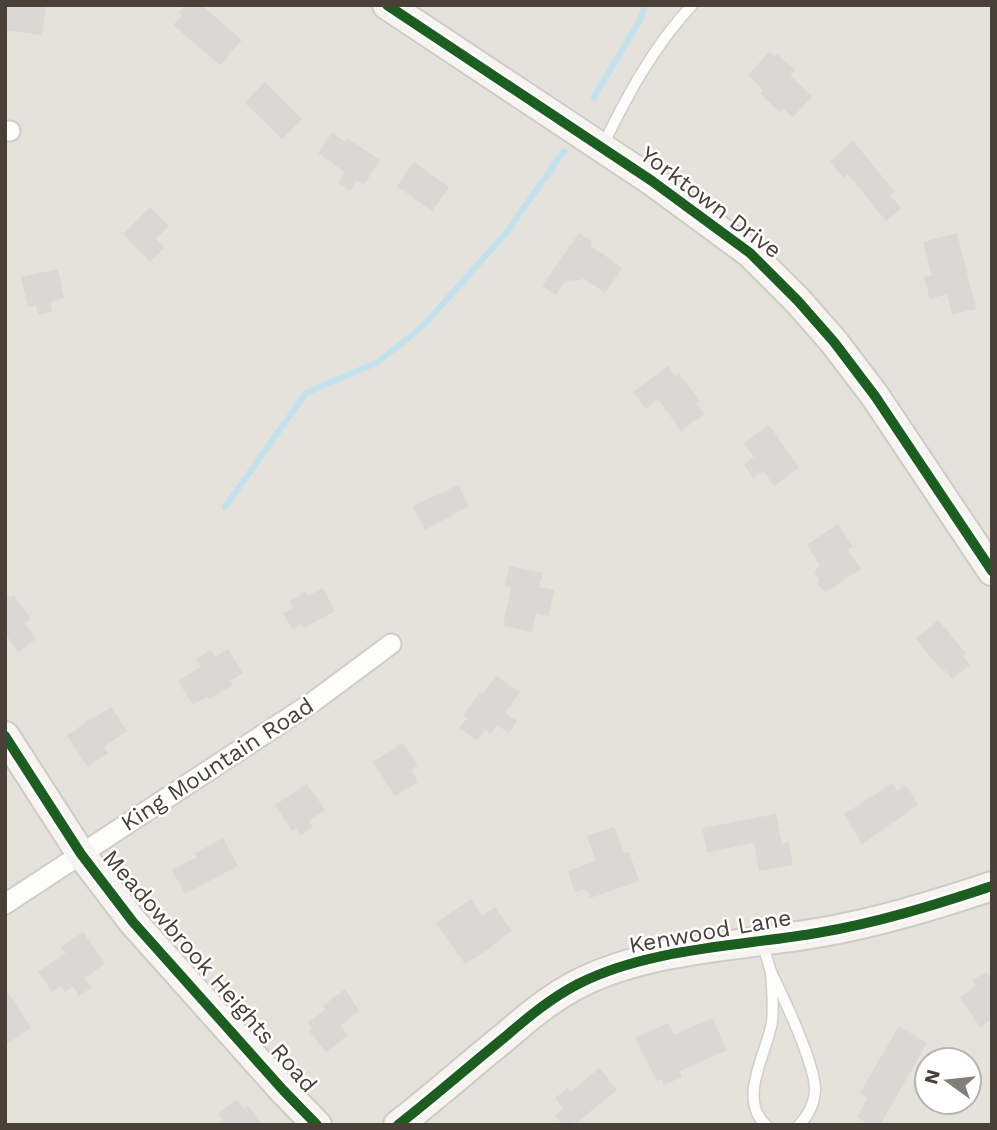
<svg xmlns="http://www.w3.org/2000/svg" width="997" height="1130" viewBox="0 0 997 1130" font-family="'Work Sans',sans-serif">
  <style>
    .residential { fill: #e5e1db; fill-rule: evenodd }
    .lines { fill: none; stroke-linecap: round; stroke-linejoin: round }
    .stream { stroke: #c1e2ec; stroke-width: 6 }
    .building { fill: #dad7d4 }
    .lane-casing { stroke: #d0cdcb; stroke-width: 13 }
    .street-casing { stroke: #d0cdcb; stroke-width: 23 }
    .secondary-casing { stroke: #d0ccc5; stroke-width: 32 }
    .lane { stroke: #fdfdfc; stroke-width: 10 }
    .street { stroke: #fdfdfc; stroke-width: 19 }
    .secondary { stroke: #f6f4f0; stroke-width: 28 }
    .cycleway-casing { stroke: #fff; stroke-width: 15 }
    .cycleway { stroke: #1b5e20; stroke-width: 10 }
    .labels { text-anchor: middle; stroke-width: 5; stroke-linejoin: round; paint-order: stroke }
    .street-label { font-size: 23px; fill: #484039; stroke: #fff }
  </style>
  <rect width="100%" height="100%" fill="#f2f0ed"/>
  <path class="residential" d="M5 5H992V1125H5ZM927 1060H969V1102H927Z"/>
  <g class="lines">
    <g class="stream">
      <polyline points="594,97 640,20 645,5"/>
      <polyline points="225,507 306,393 378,362 423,326 506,233 564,151"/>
    </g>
  </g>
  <g class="building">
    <polygon points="5,5 46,7 42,35 5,30"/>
    <polygon points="185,5 201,5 242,40 220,65 173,25 182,16 179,13"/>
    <polygon points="769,52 774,57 777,54 795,70 790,75 812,96 793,117 783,108 780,112 760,93 763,90 748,75"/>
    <polygon points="265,82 302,119 282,139 245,103"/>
    <polygon points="332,133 345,142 347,138 380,160 364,185 357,180 350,191 338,183 345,172 318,153"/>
    <polygon points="853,141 895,192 890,195 901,208 886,221 848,174 844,178 830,161"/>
    <polygon points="414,162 449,187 432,211 397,186"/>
    <polygon points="150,207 169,226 156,239 164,248 150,262 123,234"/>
    <polygon points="579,233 592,242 590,245 622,268 605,293 583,278 581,280 565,281 556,295 542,286"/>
    <polygon points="957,233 976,309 952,314 947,294 930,299 924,277 932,276 923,242"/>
    <polygon points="58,269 64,298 50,302 52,312 38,315 36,305 28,307 21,277"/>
    <polygon points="668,366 675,376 679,373 700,401 696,404 704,414 681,431 658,399 646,409 633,392"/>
    <polygon points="769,425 799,468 774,486 764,471 753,478 744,464 754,457 744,443"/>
    <polygon points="458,485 469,506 425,530 413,506"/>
    <polygon points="838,524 853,547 848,550 861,569 826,592 823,591 818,584 819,579 814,573 820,565 807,545"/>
    <polygon points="509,566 543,573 539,587 554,590 549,616 536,613 532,632 503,626 511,587 505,586"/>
    <polygon points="323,588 335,611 304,628 302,624 292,629 283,613 293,608 290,601 306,592 308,596"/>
    <polygon points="5,591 10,598 14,595 31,619 25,623 36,639 18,652 5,633"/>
    <polygon points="938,620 966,653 963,656 970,665 952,679 945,670 943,672 916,639"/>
    <polygon points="228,649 243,673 230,681 233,685 209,699 207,696 193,705 178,681 201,667 196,659 211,650 215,657"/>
    <polygon points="496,676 520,692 505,713 517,721 509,733 497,725 490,734 485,730 477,740 459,728 467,718 463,716 480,692 483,694"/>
    <polygon points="111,707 127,731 104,747 108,753 88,767 67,736 91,718 92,719"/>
    <polygon points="403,743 418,766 411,770 418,782 395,796 373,762"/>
    <polygon points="893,783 897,791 906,785 918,805 862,844 844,814"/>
    <polygon points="307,784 325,810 309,821 313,827 301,835 296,828 292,831 275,805"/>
    <polygon points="776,814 782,844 789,842 793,865 759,871 754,843 707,852 702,828"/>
    <polygon points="614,827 624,853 629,852 639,881 590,898 586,889 575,892 568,871 596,861 587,836"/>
    <polygon points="223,838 238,866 185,894 172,870 197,857 195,853"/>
    <polygon points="471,899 482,916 495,907 512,931 491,946 492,947 465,964 436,923"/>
    <polygon points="83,932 105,964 85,978 91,988 79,996 73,986 65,992 61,986 52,992 38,972 66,953 61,947"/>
    <polygon points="986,972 988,976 992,974 992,1019 980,1027 960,997 976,986 973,980"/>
    <polygon points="5,988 31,1028 5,1045"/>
    <polygon points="345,989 359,1011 341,1026 348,1035 326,1052 309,1031 312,1028 308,1023 326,1009 323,1006"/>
    <polygon points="712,1018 727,1050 680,1071 682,1077 664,1085 662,1079 657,1081 635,1038 668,1023 674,1035"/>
    <polygon points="899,1026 927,1043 880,1125 870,1125 857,1117 868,1098 860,1093"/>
    <polygon points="600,1068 617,1090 576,1123 575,1121 570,1125 563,1125 555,1115 563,1109 555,1098 568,1088 571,1091"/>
    <polygon points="236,1100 244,1109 248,1106 263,1125 220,1125 224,1122 218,1114"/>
  </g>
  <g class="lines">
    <defs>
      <g id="lane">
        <path d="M602 147C627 96 653 47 692 5"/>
        <polyline points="762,942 771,972"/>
        <path d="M766 1125C737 1099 767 1053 772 1022 774 1005 772 989 771 972 783 996 816 1066 815 1091 814 1104 808 1116 799 1125"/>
      </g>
      <g id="street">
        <polyline points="5,131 10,131"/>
        <polyline points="5,904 313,702 391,644"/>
      </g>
      <g id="secondary">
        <polyline points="387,5 652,181 750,253 798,301 834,342 875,396 992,571"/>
        <polyline points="5,736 81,854 133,922 283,1090 317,1125"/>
        <path d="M398 1125C434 1097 469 1066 505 1037 528 1017 551 998 578 984 648 948 741 946 817 933 877 923 935 905 992 886"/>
      </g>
    </defs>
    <use href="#lane" class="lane-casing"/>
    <use href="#street" class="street-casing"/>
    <use href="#secondary" class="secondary-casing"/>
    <use href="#lane" class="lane"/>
    <use href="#street" class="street"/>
    <use href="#secondary" class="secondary"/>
    <defs>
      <g id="cycleway">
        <polyline points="387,5 652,181 750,253 798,301 834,342 875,396 992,571"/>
        <polyline points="5,736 81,854 133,922 283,1090 317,1125"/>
        <path d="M398 1125C434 1097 469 1066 505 1037 528 1017 551 998 578 984 648 948 741 946 817 933 877 923 935 905 992 886"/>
      </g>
    </defs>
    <use href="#cycleway" class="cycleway-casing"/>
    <use href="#cycleway" class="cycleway"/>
  </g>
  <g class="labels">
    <g class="street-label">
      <text transform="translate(711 202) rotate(37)" y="8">Yorktown Drive</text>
      <text transform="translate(217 764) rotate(-33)" y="8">King Mountain Road</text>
      <text transform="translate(710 931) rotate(-10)" y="8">Kenwood Lane</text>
      <text transform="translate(210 971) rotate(49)" y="8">Meadowbrook Heights Road</text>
    </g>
  </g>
  <rect width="997" height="1130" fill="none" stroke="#484039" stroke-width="14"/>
  <g transform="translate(948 1081) rotate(285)"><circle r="33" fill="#ffffff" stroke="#b6b3b0" stroke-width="2"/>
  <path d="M0-5L12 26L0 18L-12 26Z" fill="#847e78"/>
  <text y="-10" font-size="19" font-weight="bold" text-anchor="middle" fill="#484039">N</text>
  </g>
</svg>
